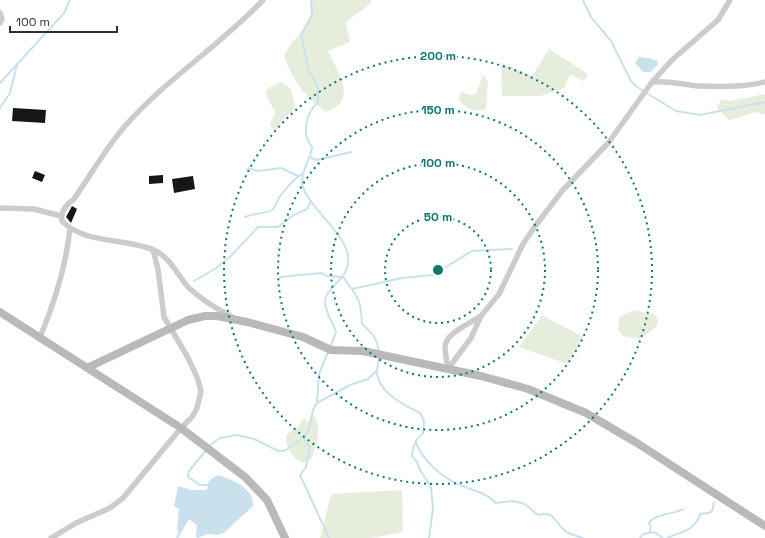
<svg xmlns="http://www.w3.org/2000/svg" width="765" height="538" viewBox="0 0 765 538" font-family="'Space Grotesk',sans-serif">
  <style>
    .green { fill: #e6eddd }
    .water { fill: #c9e1ed }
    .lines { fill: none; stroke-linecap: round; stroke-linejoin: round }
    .stream { stroke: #c9e1ed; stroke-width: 2 }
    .building { fill: #161616 }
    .street { stroke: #ccc; stroke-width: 5.5 }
    .secondary { stroke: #b9b9b9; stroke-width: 8 }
    .ring { fill: none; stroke: #0f766e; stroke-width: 2; stroke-dasharray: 2 4 }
    .centre { fill: #0f766e; stroke: #fff; stroke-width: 2 }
    .ring-label { font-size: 12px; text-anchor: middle; font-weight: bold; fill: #0f766e; stroke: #fff; stroke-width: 4; stroke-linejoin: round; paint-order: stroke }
  </style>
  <rect width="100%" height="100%" fill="#fff"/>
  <g class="green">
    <path d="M311 0H370L371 3 346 22 350 42 328 51C338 72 359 101 326 112 304 95 294 83 284 56 294 32 315 33 311 0Z"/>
    <polygon points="549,49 588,74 584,81 570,75 564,88 540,96 502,96 501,63 532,76"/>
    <path d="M483 75 488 82 486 109C476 114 466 108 459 100L460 92 472 95 476 94Z"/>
    <polygon points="281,82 291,89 295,106 293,111 282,120 277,130 273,129 270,124 275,112 265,93 267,89"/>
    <polygon points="765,94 765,115 757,112 729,120 717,108 721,99 729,101"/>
    <polygon points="634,310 655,315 658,320 656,327 640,339 623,336 618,330 619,317"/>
    <polygon points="542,315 583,337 568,364 519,347"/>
    <path d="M312 413C324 426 316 446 311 460L304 463C291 458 286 448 286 435L297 428 303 419 309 422Z"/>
    <polygon points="402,490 403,532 371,538 320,538 331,494"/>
  </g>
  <g class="water">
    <polygon points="639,57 648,58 658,61 658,64 651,72 643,72 635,63"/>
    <path d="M218 475C232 479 255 489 253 506L225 532 218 535 208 534 197 538 196 536 197 525 189 519 181 533 177 531 179 509 174 506 178 486 191 490H207C208 481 209 479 218 475Z"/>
  </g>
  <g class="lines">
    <g class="stream">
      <path d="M311 0 312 15 301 35 309 72 316 82 318 89V102C306 113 301 134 312 147 311 159 301 171 302 183 305 204 344 232 348 255 352 280 324 286 325 303 326 313 333 323 336 332L330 348"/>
      <polyline points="583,0 591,17 611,41 631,81 637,87 676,111 700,115 765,102"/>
      <polyline points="0,83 64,13 70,0"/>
      <polyline points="0,108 10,93 17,65"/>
      <polyline points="310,157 316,160 351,152"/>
      <polyline points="248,168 258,171 281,168 298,176"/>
      <path d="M245 217C254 213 265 214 272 210 276 207 277 201 280 196 286 189 294 178 302 174"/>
      <path d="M280 277 321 273 327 276 343 277C358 297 361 299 362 324 373 334 377 337 379 353"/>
      <polyline points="194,281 215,269 230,257 258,227 278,227 292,216 307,209 311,201"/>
      <polyline points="352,289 402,278 433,275 472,251 512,249"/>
      <path d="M377 371C377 392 404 405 420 413L424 421 423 434C416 438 412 447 412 456L417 462 420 470 431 487 433 508 429 538"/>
      <polyline points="317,403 319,374 328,352"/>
      <path d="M416 443C424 461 442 478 460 485 472 490 487 493 496 503L513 501 525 504 538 515C555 511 554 521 564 530 568 534 577 536 583 538"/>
      <polyline points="209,446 220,438 237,435 254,439 278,451 284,451 298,442 305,435"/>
      <polyline points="207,449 189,471 188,477 200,485 208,485"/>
      <path d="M649 533 651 527 649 523C655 513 673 515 683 509"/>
      <polyline points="177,538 180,532"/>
      <polyline points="329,538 300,475 306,467 309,452 310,448 304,439 305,435 309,429 313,410 317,403 350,385 368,379 377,370 379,357"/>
      <polyline points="640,538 643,534 654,532 663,538"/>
      <path d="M667 538C682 531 695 531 700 514L708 513 712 511 714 502"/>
    </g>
  </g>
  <g class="building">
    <polygon points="13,108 46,110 45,123 12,121"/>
    <polygon points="35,171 45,175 42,182 32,178"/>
    <polygon points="163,175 163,183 149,184 149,176"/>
    <polygon points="193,176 195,189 174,193 172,179"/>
    <polygon points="72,206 77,209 71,223 66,217"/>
  </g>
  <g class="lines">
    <g class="street">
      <polyline points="0,13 2,19 0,23"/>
      <path d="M652 82C668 80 683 85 699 86 720 87 744 87 765 82"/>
      <polyline points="0,208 34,209 61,216"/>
      <path d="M232 317C217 309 202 300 189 288 177 275 171 258 154 250 127 238 83 244 62 221 60 211 67 204 74 199 91 174 106 148 125 126 166 79 220 46 263 0"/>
      <path d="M40 337C55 302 66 266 70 228"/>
      <polyline points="448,369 471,338 481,316 499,294 523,244 536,225 562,191 609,142 652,82 673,59 718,20 730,0"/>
      <path d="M448 369C447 362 445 354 445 347 446 333 469 324 479 317"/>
      <polyline points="51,538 76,523 110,508 123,498 181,428 192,417 197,408 201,391 197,377 187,356 164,317 158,269 153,250"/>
    </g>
    <g class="secondary">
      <polyline points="0,312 181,428 245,477 267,500 285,538"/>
      <polyline points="89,367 188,320 205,316 217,316 247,322 303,337 331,350 363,351 481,376 528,389 586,413 637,443 765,526"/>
    </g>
  </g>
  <g class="ring">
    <circle cx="438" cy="270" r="53"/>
    <circle cx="438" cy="270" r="107"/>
    <circle cx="438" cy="270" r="160"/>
    <circle cx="438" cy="270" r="214"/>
  </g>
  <circle cx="438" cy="270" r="6" class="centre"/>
  <g class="ring-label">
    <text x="438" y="60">200 m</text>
    <text x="438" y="114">150 m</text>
    <text x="438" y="167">100 m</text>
    <text x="438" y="221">50 m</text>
  </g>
  <path d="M10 26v6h107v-6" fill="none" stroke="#2f2f2f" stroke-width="2"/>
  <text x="16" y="26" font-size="12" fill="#2f2f2f" stroke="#ffffff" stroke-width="3" paint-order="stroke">100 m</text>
</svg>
